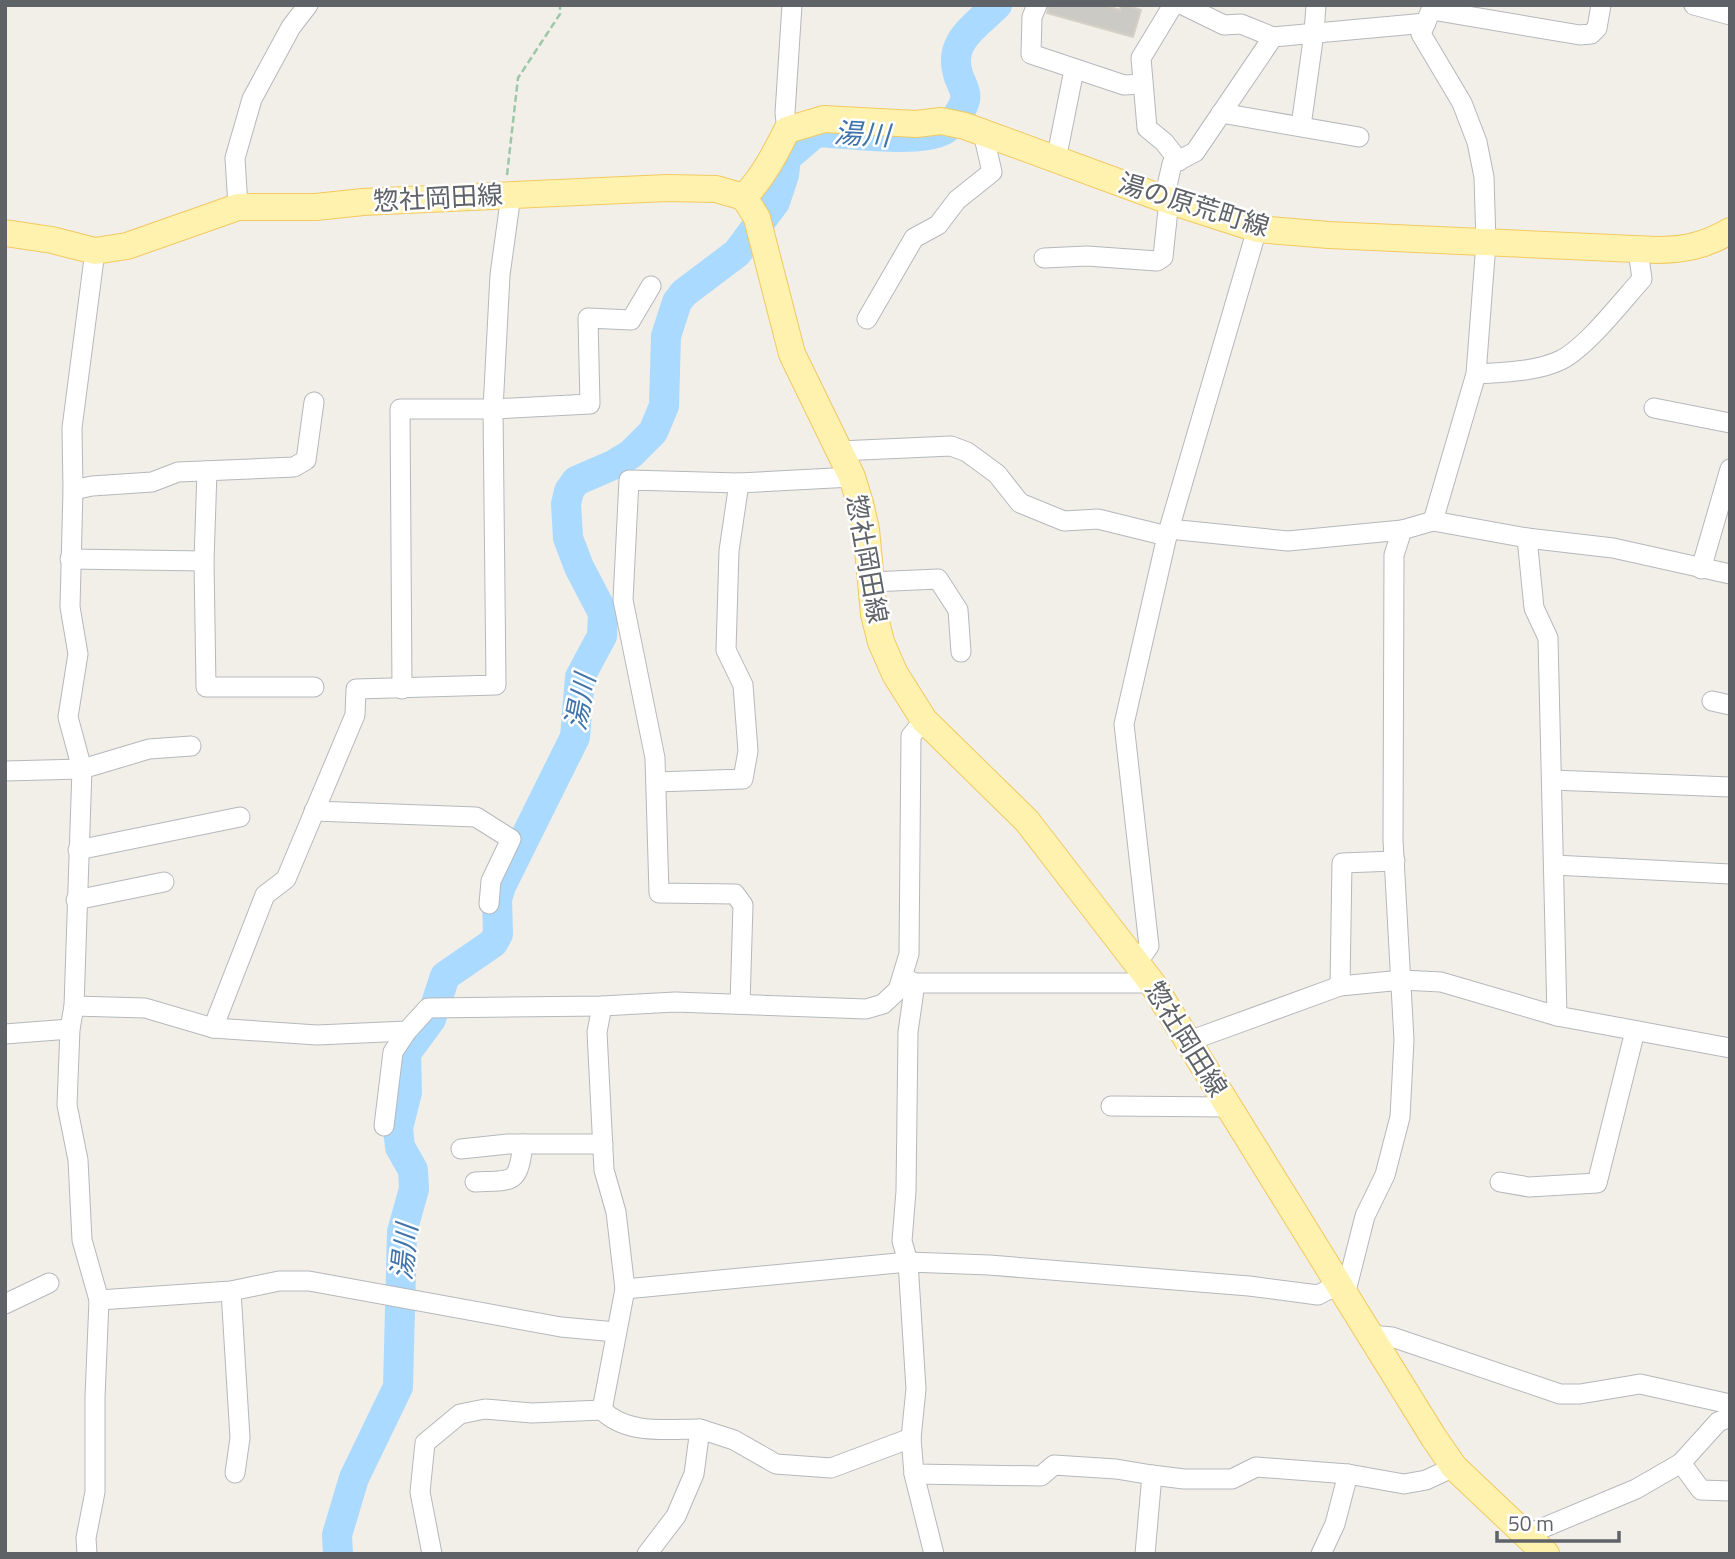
<svg xmlns="http://www.w3.org/2000/svg" width="1735" height="1559" viewBox="0 0 1735 1559" font-family="'Titillium Web','Noto Sans JP',sans-serif">
  <style>
    .lines { fill: none; stroke-linecap: round; stroke-linejoin: round }
    .river { stroke: #aadaff; stroke-width: 30 }
    .building { fill: #cccac5; stroke: #d6d1c6; stroke-width: 2 }
    .minor-casing { stroke: #b5b8bc; stroke-width: 21 }
    .major-casing { stroke: #f2c960; stroke-width: 28 }
    .path { stroke: #9cc7a9; stroke-width: 2.5; stroke-dasharray: 7 3.5; stroke-linecap: butt }
    .minor { stroke: #fff; stroke-width: 19 }
    .major { stroke: #fff2af; stroke-width: 26 }
    .labels { text-anchor: middle; stroke-width: 5; stroke-linejoin: round; paint-order: stroke }
    .street-label { font-size: 26px; fill: #5f6368; stroke: #fff }
    .water-label { font-size: 28px; font-style: italic; fill: #4174aa; stroke: #fff }
  </style>
  <rect width="100%" height="100%" fill="#f1efe8"/>
  <g class="lines">
    <path class="river" d="M338 1554 337 1535 354 1478 398 1387 402 1232 414 1189 413 1170 400 1147 398 1128 407 1092 406 1053 431 1019 445 976 493 943 498 934 497 899 501 886 575 737 580 677 602 636 603 613 579 567 568 538 566 504 569 491 576 481 613 465 631 454 653 432 664 406 666 336 677 302 684 293 737 253 775 202 784 175 786 158 816 132C846 133 919 144 944 130 952 125 963 109 965 100 967 91 960 82 958 74 948 41 976 26 997 5"/>
  </g>
  <polygon class="building" points="1049,5 1103,5 1120,10 1121,5 1125,5 1141,10 1133,37 1047,13"/>
  <g class="lines">
    <defs>
      <g id="minor">
        <polyline points="1037,5 1032,17 1031,54 1124,85 1142,84"/>
        <polyline points="1173,5 1141,58 1147,128 1164,142 1179,161"/>
        <polyline points="1183,5 1224,25 1241,24 1273,37"/>
        <polyline points="1433,5 1421,34 1462,103 1477,142 1484,177 1486,243 1476,374 1433,521"/>
        <polyline points="1694,5 1730,15"/>
        <polyline points="1432,10 1580,35 1591,34 1597,28 1601,5"/>
        <polyline points="1221,113 1359,137"/>
        <polyline points="1301,126 1314,33 1316,5"/>
        <polyline points="787,130 785,113 792,5"/>
        <polyline points="1056,160 1074,70"/>
        <polyline points="1164,199 1172,164 1195,152 1273,37 1426,23"/>
        <polyline points="238,207 235,158 252,99 291,27 308,5"/>
        <polyline points="1044,258 1087,256 1157,261 1163,257 1169,200"/>
        <polyline points="867,319 914,238 938,225 957,200 992,172 983,133"/>
        <path d="M1476 374C1504 372 1536 372 1561 360 1587 347 1622 301 1642 279L1638 250"/>
        <polyline points="1654,408 1730,423"/>
        <polyline points="839,451 951,446 967,452 997,474 1020,503 1064,521 1098,519 1167,536"/>
        <polyline points="207,471 204,561 206,687 314,687"/>
        <polyline points="73,490 92,486 152,482 178,472 294,467 306,460 314,402"/>
        <polyline points="1169,529 1288,541 1402,530 1433,521 1527,538 1613,548 1730,574"/>
        <polyline points="1527,538 1534,608 1548,638 1557,1016"/>
        <polyline points="70,559 204,561"/>
        <polyline points="1701,569 1730,469"/>
        <polyline points="871,582 938,579 958,610 961,652"/>
        <polyline points="402,689 400,409 493,409 590,404 588,318 631,320 651,286"/>
        <polyline points="1712,701 1730,705"/>
        <polyline points="5,771 82,769 149,749 191,746"/>
        <polyline points="1552,780 1730,787"/>
        <polyline points="656,782 743,779 748,751 743,685 726,650 729,551 739,483"/>
        <polyline points="314,811 476,817 511,839 491,881 489,904"/>
        <polyline points="78,850 240,817"/>
        <polyline points="1554,865 1730,874"/>
        <polyline points="76,900 164,882"/>
        <polyline points="1137,963 1149,946 1124,724 1167,536 1257,229"/>
        <polyline points="906,979 915,983 1152,983"/>
        <polyline points="915,983 908,1032 906,1191 902,1241 908,1262 916,1389 911,1438 914,1474 934,1554"/>
        <polyline points="1340,986 1342,863 1395,861"/>
        <polyline points="740,1004 743,905 735,894 659,893 655,758 623,600 629,480 739,483 852,477"/>
        <polyline points="74,1006 145,1008 213,1028 317,1035 407,1031 428,1008 602,1006 675,1002 866,1009 883,1004 898,990 909,954 911,736 924,720"/>
        <polyline points="213,1028 265,895 286,879 355,715 356,689 496,685 493,409 500,275 511,195"/>
        <polyline points="5,1034 70,1029"/>
        <polyline points="1189,1041 1340,986 1402,980 1441,982 1557,1016 1730,1048"/>
        <polyline points="1111,1106 1229,1107"/>
        <polyline points="384,1126 393,1052 407,1031"/>
        <polyline points="461,1149 508,1144 603,1144"/>
        <path d="M475 1182C514 1180 518 1185 523 1144"/>
        <polyline points="1500,1182 1529,1187 1597,1183 1635,1031"/>
        <polyline points="625,1289 908,1262 989,1265 1249,1286 1318,1295 1339,1284"/>
        <polyline points="231,1291 240,1438 235,1473"/>
        <polyline points="1345,1295 1365,1216 1385,1175 1400,1117 1404,1040 1393,840 1394,555 1402,530"/>
        <polyline points="99,1300 231,1291 279,1281 309,1281 561,1327 616,1332"/>
        <polyline points="5,1304 49,1283"/>
        <polyline points="1371,1335 1392,1337 1560,1394 1580,1394 1640,1384 1730,1404"/>
        <polyline points="602,1410 625,1289 616,1212 604,1170 597,1032 602,1006"/>
        <polyline points="700,1429 734,1440 776,1464 831,1468 911,1438"/>
        <polyline points="1681,1463 1701,1490 1730,1491"/>
        <polyline points="914,1474 1041,1476 1054,1465 1116,1469 1152,1475"/>
        <polyline points="1526,1535 1636,1489 1681,1463 1718,1422 1730,1417"/>
        <polyline points="87,1554 86,1538 95,1492 95,1397 99,1300 82,1240 78,1160 67,1105 70,1029 74,1006 82,769 68,717 78,654 70,607 73,490 72,428 95,251"/>
        <path d="M432 1554 420 1492 425 1443 460 1414 485 1409 532 1413 602 1410C627 1435 666 1429 700 1429L694 1474 676 1516 647 1554"/>
        <polyline points="1145,1554 1152,1475 1184,1479 1232,1479 1256,1467 1348,1474"/>
        <polyline points="1321,1554 1335,1524 1348,1474 1404,1484 1426,1480 1454,1467"/>
      </g>
      <g id="major">
        <path d="M744 197C763 177 775 154 787 130L824 119 916 124 941 121 965 126 1164 199 1257 229 1329 235 1657 250C1685 250 1706 245 1730 231"/>
        <polyline points="5,233 52,240 95,251 127,246 238,207 316,207 363,202 667,188 716,189 744,197 757,218 792,354 852,477 860,503 866,529 874,614 881,642 895,674 924,720 1027,821 1152,983 1434,1438 1454,1467 1546,1554"/>
      </g>
    </defs>
    <use href="#minor" class="minor-casing"/>
    <use href="#major" class="major-casing"/>
    <polyline class="path" points="507,175 518,78 560,14 560,5"/>
    <use href="#minor" class="minor"/>
    <use href="#major" class="major"/>
  </g>
  <g class="labels">
    <g class="street-label">
      <text transform="translate(438 198) rotate(-3)" y="9">惣社岡田線</text>
      <text transform="translate(1194 205) rotate(17)" y="9">湯の原荒町線</text>
      <text transform="translate(867 559) rotate(80)" y="9">惣社岡田線</text>
      <text transform="translate(1186 1039) rotate(58)" y="9">惣社岡田線</text>
    </g>
    <g class="water-label">
      <text transform="translate(862 134) rotate(3)" y="10">湯川</text>
      <text transform="translate(580 702) rotate(-79)" y="10">湯川</text>
      <text transform="translate(404 1252) rotate(-84)" y="10">湯川</text>
    </g>
  </g>
  <rect width="1735" height="1559" fill="none" stroke="#5f6368" stroke-width="14"/>
  <path d="M1497 1531v10h122v-10" fill="none" stroke="#5f6368" stroke-width="3.5"/>
  <text x="1508" y="1531" font-size="21" fill="#5f6368" stroke="#ffffff" stroke-width="5" paint-order="stroke">50 m</text>
</svg>
